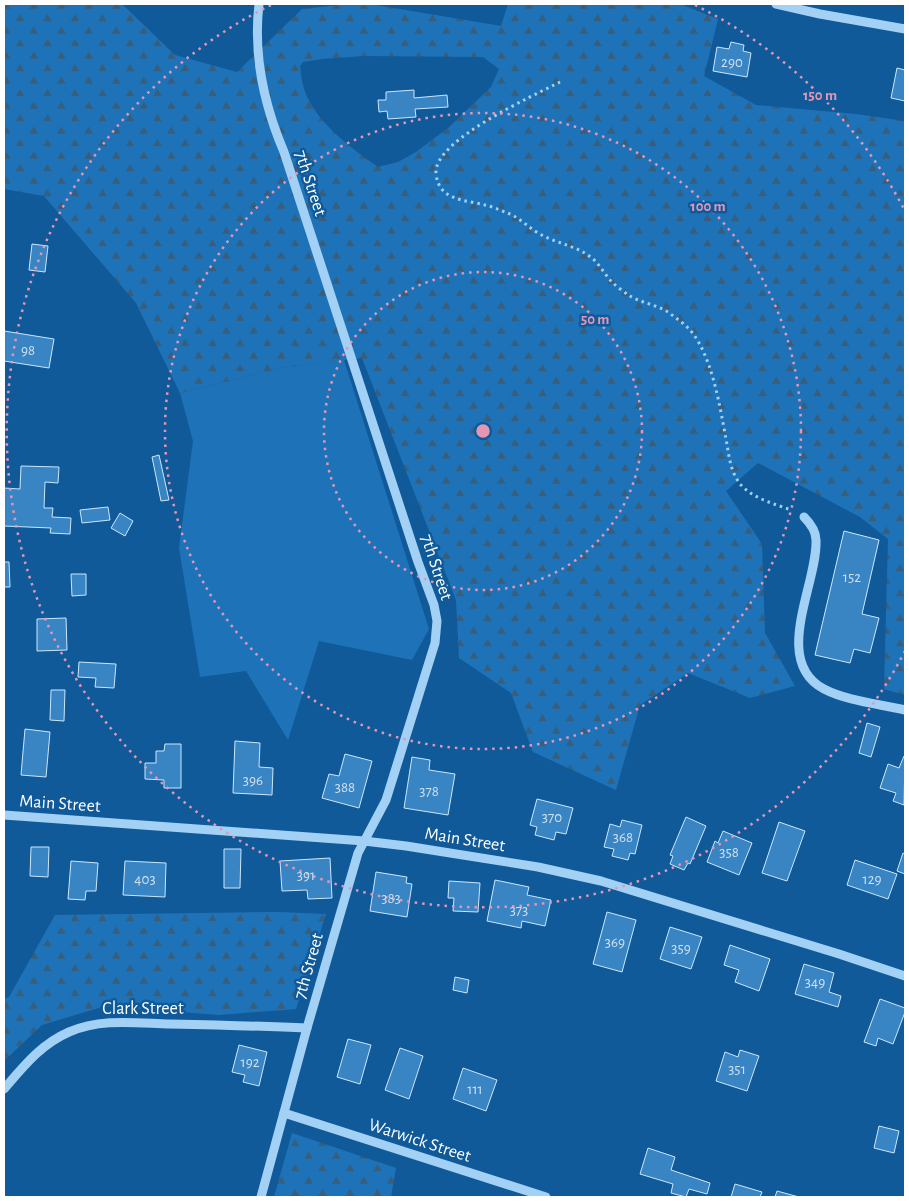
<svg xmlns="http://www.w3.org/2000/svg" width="909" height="1201" viewBox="0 0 909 1201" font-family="'Alegreya Sans',sans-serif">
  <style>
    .grass { fill: #1e73b8 }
    .forest { fill: url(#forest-firs); fill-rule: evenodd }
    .building { fill: #3984c2; stroke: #cbe7fe }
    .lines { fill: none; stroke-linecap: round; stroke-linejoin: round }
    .path { stroke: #a3d0f5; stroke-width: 3; stroke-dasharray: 2.5 4; stroke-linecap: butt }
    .minor { stroke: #a3d0f5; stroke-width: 9 }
    .ring { fill: none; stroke: #e497b5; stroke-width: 2.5; stroke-dasharray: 2.5 5 }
    .labels { text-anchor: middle; stroke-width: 5; stroke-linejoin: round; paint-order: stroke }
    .number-label { font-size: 15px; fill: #cee0f0 }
    .street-label { font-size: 18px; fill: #fff; stroke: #105a9a }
    .centre { fill: #e497b5; stroke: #105a9a; stroke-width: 2.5 }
    .ring-label { font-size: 15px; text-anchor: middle; font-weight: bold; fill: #e497b5; stroke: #105a9a; stroke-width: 5; stroke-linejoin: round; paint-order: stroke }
  </style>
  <defs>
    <pattern id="forest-firs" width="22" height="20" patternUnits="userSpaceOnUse" patternTransform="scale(1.25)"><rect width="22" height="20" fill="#1e73b8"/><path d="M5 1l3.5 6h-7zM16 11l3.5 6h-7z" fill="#375e7d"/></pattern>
  </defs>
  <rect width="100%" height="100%" fill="#105a9a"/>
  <polygon class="grass" points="344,360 429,629 412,660 319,641 288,740 246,671 200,677 179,548 193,441 180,393 281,368"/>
  <g class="forest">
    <path d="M4 4H122L175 55 237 72 302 9 348 4H370L501 26 508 4H680L718 19 704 76 756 105 856 114 905 121V695L884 689 888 539 860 517 758 463 726 491 762 544 765 633 795 686 750 698 688 673 640 705 616 790 533 752 511 693 459 658 456 600 362 358 281 368 180 393 136 303 44 196 4 189ZM363 56 483 57 499 69 491 87 448 128 416 152 398 162 378 167C351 148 311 119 303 85 301 79 301 72 300 66L303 62 322 59Z"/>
    <polygon points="278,912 326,914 296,1009 219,1015 105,1006 42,1025 4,1061 4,999 9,997 55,915"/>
    <polygon points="292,1133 396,1168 391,1197 274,1197"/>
  </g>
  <g class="building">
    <polygon points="731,42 744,45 743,51 751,53 747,77 713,71 717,47 729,49"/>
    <polygon points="897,68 905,70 905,101 891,98"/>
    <polygon points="414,90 414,98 447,95 448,107 415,109 416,117 388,119 387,111 379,112 378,100 386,100 386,92"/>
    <polygon points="32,244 48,246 45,272 29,270"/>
    <polygon points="4,331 54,339 49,368 4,361"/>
    <polygon points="159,455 169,500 161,501 152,457"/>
    <polygon points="21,466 59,467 58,483 45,482 44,508 53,508 52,517 71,518 70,534 50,533 51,528 4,526 4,488 20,489"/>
    <polygon points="108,507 110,520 82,523 80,510"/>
    <polygon points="120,513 133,521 125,536 111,528"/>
    <polygon points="844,531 879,540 862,614 879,618 870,653 854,649 850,663 815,655"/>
    <polygon points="4,562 9,562 10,587 4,587"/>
    <polygon points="71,574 86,574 86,595 72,596"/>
    <polygon points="66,618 67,650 37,651 37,619"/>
    <polygon points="79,662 116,664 114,688 95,687 96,678 78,677"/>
    <polygon points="51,690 65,690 64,721 50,720"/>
    <polygon points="867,723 880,727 871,757 859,753"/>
    <polygon points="25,729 50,732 46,777 21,775"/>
    <polygon points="235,741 260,743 259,767 273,768 272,795 233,793"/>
    <polygon points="165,744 181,744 181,788 164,788 164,780 145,779 145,763 156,763 156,751 164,751"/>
    <polygon points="345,754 372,761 359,808 322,798 329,774 339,776"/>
    <polygon points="904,756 905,756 904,805 893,801 896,793 880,788 888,764 899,768"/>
    <polygon points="412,757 430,760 429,770 455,774 448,815 404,808"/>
    <polygon points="537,799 573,808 566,834 556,832 554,840 535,835 537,827 530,825"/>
    <polygon points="686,817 706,826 690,864 688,863 684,870 670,864 673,856 670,855"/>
    <polygon points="622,820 642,825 635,854 630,853 628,860 612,856 614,849 604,847 610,824 620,827"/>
    <polygon points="779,822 805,831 787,881 762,873"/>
    <polygon points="723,831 752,843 739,875 707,862 715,841 718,843"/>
    <polygon points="31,847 49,847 48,877 30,876"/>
    <polygon points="224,849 241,849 240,888 224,888"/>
    <polygon points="903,853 905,854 905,874 897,871"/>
    <polygon points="330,858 332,898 308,899 307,890 282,891 280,861"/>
    <polygon points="855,860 897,874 888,899 847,885"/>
    <polygon points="71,861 98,863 96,891 86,891 85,900 68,899"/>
    <polygon points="125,861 166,863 165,897 123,895"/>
    <polygon points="376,872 407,877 406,883 412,884 407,917 370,911"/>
    <polygon points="495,880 529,887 527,895 551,900 545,926 522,921 521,928 487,921"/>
    <polygon points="449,881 480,883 478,912 453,911 454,898 448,898"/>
    <polygon points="607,912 636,920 622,972 593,964"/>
    <polygon points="670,927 702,937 691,969 660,959"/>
    <polygon points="730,945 770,959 759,991 735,982 739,970 724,965"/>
    <polygon points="804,964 834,973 829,992 841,996 838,1007 795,994"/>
    <polygon points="455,977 469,980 467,993 453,990"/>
    <polygon points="880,999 905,1008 905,1012 893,1044 878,1038 876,1046 864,1042"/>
    <polygon points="348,1039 371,1045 360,1084 337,1077"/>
    <polygon points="239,1045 267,1052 259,1086 243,1082 245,1075 232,1072"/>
    <polygon points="400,1048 423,1056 409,1099 385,1090"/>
    <polygon points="740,1050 759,1056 747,1091 716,1081 725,1052 738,1057"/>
    <polygon points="463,1068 497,1080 486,1111 453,1099"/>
    <polygon points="879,1126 899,1131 894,1153 874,1148"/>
    <polygon points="648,1148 675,1157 671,1170 710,1183 707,1194 689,1189 686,1197 671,1193 673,1184 640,1174"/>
    <polygon points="735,1184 762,1192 760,1197 731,1197"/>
    <polygon points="777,1191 799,1197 775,1197"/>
  </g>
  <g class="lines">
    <path class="path" d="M560 82C533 96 434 140 436 173 438 201 466 200 485 205 494 207 502 211 510 214 521 219 528 227 538 233 556 244 577 245 593 259 600 265 605 275 612 282 617 287 624 292 630 296 642 303 657 305 668 312 677 319 687 325 694 335 713 362 720 407 726 439 729 455 730 472 741 485 754 499 775 504 791 510"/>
    <g class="minor">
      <path d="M259 4C253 55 264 105 284 152L418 562 434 605 437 621 435 643 386 800 358 853 307 1028 261 1197"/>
      <polyline points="776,4 820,14 905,29"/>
      <path d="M804 517C810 523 816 531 816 540 818 583 771 661 824 689 847 701 880 704 905 710"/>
      <polyline points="4,815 364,841 406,846 538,867 601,881 839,954 905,976"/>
      <path d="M4 1089C23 1067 41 1044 69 1032 101 1018 135 1023 170 1024 216 1025 261 1026 307 1028"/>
      <polyline points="284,1113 546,1197"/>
    </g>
  </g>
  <g class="ring">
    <circle cx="483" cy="431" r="159"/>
    <circle cx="483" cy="431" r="318"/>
    <path d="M905 651A476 476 0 1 1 271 5M695 5A476 476 0 0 1 905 211"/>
  </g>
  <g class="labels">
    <g class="number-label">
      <text x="732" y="67">290</text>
      <text x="28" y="355">98</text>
      <text x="852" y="582">152</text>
      <text x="253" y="785">396</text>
      <text x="345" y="792">388</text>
      <text x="429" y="796">378</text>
      <text x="552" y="822">370</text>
      <text x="623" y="842">368</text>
      <text x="729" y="857">358</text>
      <text x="306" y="880">391</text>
      <text x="145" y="884">403</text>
      <text x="872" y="884">129</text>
      <text x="391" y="903">383</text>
      <text x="519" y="915">373</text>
      <text x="615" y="947">369</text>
      <text x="681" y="953">359</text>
      <text x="815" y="987">349</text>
      <text x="250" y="1067">192</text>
      <text x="737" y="1074">351</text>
      <text x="475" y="1094">111</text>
    </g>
    <g class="street-label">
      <text transform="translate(311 183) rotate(72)" y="6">7th Street</text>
      <text transform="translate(437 567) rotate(72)" y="6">7th Street</text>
      <text transform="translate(60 803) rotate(4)" y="6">Main Street</text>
      <text transform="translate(465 839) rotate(9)" y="6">Main Street</text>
      <text transform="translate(308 966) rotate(-74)" y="6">7th Street</text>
      <text x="143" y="1014">Clark Street</text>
      <text transform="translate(420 1140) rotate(18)" y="6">Warwick Street</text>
    </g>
  </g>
  <circle cx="483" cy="431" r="8" class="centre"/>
  <g class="ring-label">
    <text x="820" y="100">150 m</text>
    <text x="708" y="211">100 m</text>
    <text x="595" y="324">50 m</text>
  </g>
  <rect width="909" height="1201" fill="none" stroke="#ffffff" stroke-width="10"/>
</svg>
